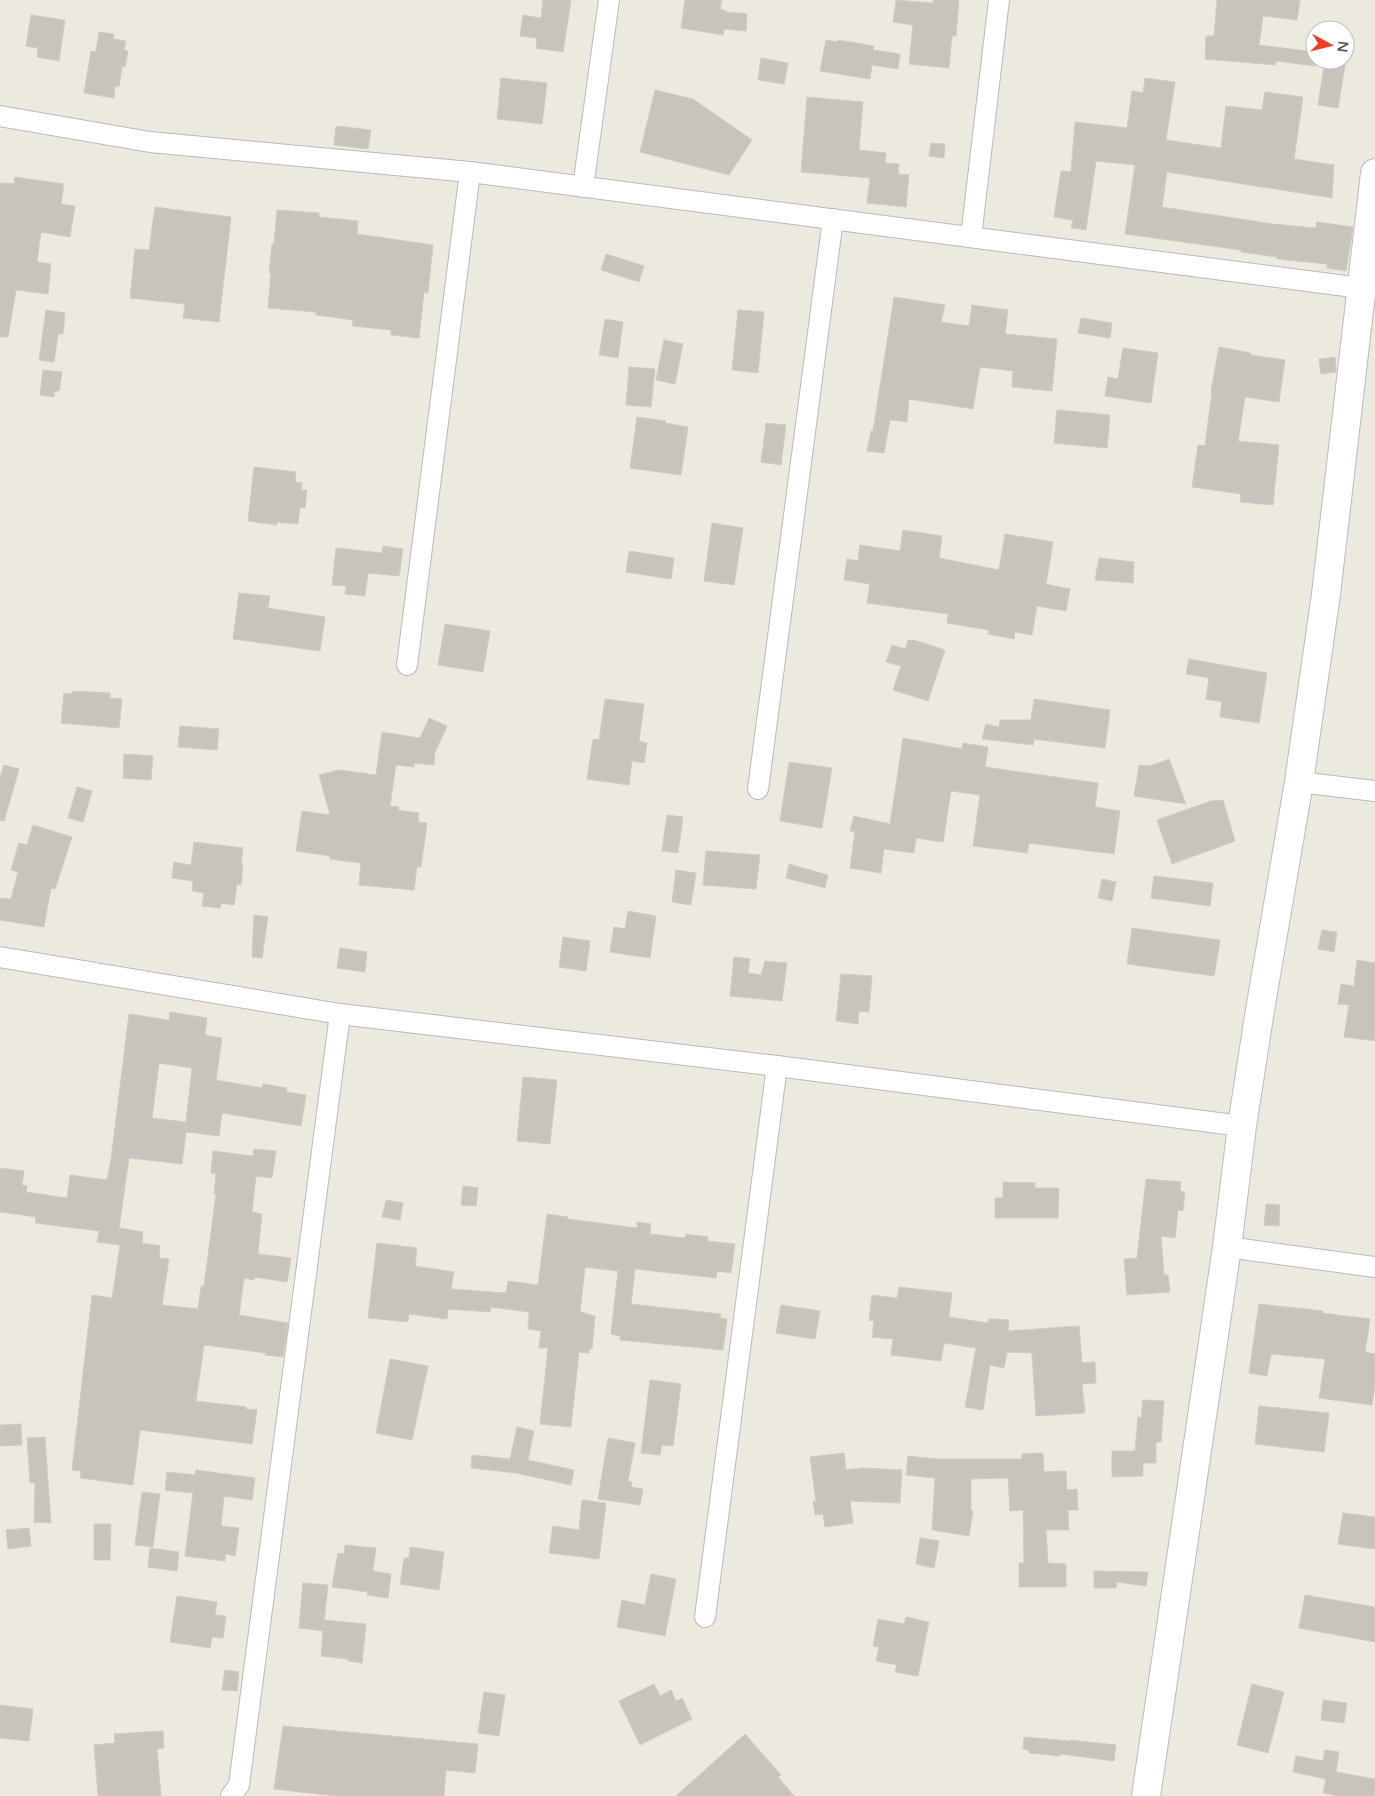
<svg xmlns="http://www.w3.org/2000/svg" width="1375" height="1796" viewBox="0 0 1375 1796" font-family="'Varela Round',sans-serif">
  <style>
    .building { fill: #c7c4bd; stroke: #d1ccbe; fill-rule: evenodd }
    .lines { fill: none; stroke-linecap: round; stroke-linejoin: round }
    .street-casing { stroke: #b7babf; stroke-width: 22 }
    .secondary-casing { stroke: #b8bbc2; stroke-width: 30 }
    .street { stroke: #fff; stroke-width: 20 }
    .secondary { stroke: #fff; stroke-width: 28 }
  </style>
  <rect width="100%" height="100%" fill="#eceadf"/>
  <g class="building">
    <polygon points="543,0 571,0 563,52 536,48 537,38 520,36 523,15 541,18"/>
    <polygon points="685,0 722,0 720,9 727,11 726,12 747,14 746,31 724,29 723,35 681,28"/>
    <polygon points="896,0 933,3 933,0 959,0 956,36 952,36 949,68 909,64 913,25 893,22"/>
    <polygon points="1217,0 1300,0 1297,20 1263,16 1259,45 1315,52 1315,66 1276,61 1276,65 1205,59 1206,36 1214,36"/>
    <polygon points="31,15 65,20 59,61 37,57 38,48 26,46"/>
    <polygon points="99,32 114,34 113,39 126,41 124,50 128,51 125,67 122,67 119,87 115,86 114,98 84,93 91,51 96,52"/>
    <polygon points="826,40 837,42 838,40 874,46 873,50 900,54 898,69 872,65 870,79 820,71"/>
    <polygon points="761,58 788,63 784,84 758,80"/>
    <polygon points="1325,60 1346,60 1338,108 1318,105"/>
    <polygon points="501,78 547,83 542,124 497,119"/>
    <polygon points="1145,78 1175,82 1166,140 1221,148 1226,106 1262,110 1265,92 1303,97 1294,159 1334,165 1332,198 1167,172 1162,207 1273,224 1316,228 1317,222 1353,227 1346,271 1327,268 1327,264 1277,259 1277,257 1241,252 1241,250 1125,234 1135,165 1096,161 1086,230 1071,228 1073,220 1054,217 1061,171 1071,172 1075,122 1127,128 1132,91 1143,93"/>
    <polygon points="655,90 693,99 752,140 729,175 640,152"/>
    <polygon points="807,97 863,102 859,150 886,153 885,163 899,164 898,174 909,175 906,207 867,203 870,178 801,172"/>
    <polygon points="336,126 371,130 368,149 334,145"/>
    <polygon points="931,143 945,144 944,158 929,156"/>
    <polygon points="15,177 64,184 61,204 75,206 70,237 41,232 37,262 51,264 48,294 16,290 8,337 0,337 0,183 14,184"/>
    <polygon points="155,207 231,217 219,322 183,318 185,304 130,298 135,249 149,250"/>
    <polygon points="277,210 319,213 319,217 358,221 357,234 433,245 428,293 424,292 419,338 391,335 391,330 352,326 353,320 316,315 316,312 268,308 271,273 269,273 272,244 274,244"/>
    <polygon points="606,254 644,266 639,282 601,270"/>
    <polygon points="894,297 945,305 941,322 969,326 972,305 1008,310 1005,334 1057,339 1052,391 1012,387 1013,371 980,367 973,409 909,399 907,422 890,420 884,453 867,451 871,431 873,431"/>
    <polygon points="46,310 65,313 63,334 58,334 54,362 39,360"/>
    <polygon points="738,310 764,312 758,373 732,370"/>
    <polygon points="1081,318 1112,323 1110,338 1078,333"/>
    <polygon points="605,319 623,322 618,358 599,355"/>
    <polygon points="664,340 683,344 675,384 656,380"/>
    <polygon points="1219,347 1251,353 1251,355 1285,360 1279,402 1245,397 1238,441 1279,445 1273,505 1240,502 1241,494 1192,487 1198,445 1205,446 1212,391 1211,391"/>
    <polygon points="1123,348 1158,353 1151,403 1105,396 1108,377 1118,379"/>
    <polygon points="1335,357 1336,372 1321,374 1319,359"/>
    <polygon points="629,367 655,369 651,407 626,405"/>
    <polygon points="43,370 62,372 59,391 55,391 54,397 40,395"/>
    <polygon points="1057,410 1110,415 1107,448 1054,443"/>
    <polygon points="637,417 666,421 665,423 688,427 681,475 630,468"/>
    <polygon points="766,423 786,425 781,465 761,462"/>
    <polygon points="254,467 296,472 295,482 302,483 301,490 307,490 305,508 300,507 298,524 277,522 277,525 248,521"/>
    <polygon points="712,523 743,528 734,585 704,581"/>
    <polygon points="903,530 942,536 939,558 999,570 1005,534 1053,542 1046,584 1070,589 1066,611 1037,606 1032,635 1015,632 1014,639 988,634 989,630 947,623 948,614 867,603 870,584 844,580 847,559 858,561 860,545 900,551"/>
    <polygon points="383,546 403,549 399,576 368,573 365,596 345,594 346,586 332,585 336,548 382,553"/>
    <polygon points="629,551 674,558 671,579 626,572"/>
    <polygon points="1099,558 1134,562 1133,583 1095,580"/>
    <polygon points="239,593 270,596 268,608 325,617 320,651 233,639"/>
    <polygon points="445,624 490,631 483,672 438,665"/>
    <polygon points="908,640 914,640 945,650 928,701 893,690 901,666 886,662 892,645 905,649"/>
    <polygon points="1189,659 1267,673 1259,723 1220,717 1222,702 1206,699 1209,678 1186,674"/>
    <polygon points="73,691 110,693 110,698 122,699 119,728 61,723 64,693 72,694"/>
    <polygon points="605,699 644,704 639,741 647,743 644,763 632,761 629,785 587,779 593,739 599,740"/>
    <polygon points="1034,699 1110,710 1105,748 1034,739 1033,745 982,739 986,724 999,727 1000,720 1031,720"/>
    <polygon points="429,718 447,726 435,752 434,765 414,763 414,767 396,765 390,806 399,807 398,810 419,813 418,822 427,823 421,867 417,867 414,890 359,885 361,863 330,859 330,856 296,851 302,811 330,815 319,775 339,770 376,775 382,732 420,738"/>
    <polygon points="180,726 219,729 217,750 178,747"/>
    <polygon points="903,738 962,749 963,743 988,747 985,767 1098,783 1095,807 1120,811 1114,854 1029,843 1027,853 973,846 980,795 951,791 943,842 916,838 914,853 884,849 881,873 850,868 855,832 850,831 854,816 890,824"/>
    <polygon points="124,754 153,756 151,780 123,778"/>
    <polygon points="1169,759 1186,804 1134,796 1139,765 1150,766"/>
    <polygon points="789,762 832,768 822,828 780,821"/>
    <polygon points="4,765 19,769 4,821 0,820 0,778"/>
    <polygon points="77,787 92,791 83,822 68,818"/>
    <polygon points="1223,800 1235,841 1172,864 1157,820 1211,801"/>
    <polygon points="667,815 683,817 678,853 662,851"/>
    <polygon points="33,825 72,837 55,889 51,888 44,927 0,920 0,898 11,899 18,872 11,870 19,843 27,845"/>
    <polygon points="194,842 243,848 241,864 243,864 241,885 237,884 234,905 221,903 220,908 202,906 204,893 192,891 193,881 172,878 174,862 191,865"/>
    <polygon points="706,851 760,855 756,889 703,885"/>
    <polygon points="789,864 828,875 825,888 786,878"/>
    <polygon points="676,870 696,873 691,905 672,902"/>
    <polygon points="1154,876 1213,883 1210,906 1151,898"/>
    <polygon points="1102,879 1116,882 1112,901 1098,898"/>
    <polygon points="628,911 656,916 650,958 610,952 614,927 625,929"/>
    <polygon points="254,915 268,917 262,958 252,957"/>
    <polygon points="1132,928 1220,940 1214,976 1127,964"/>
    <polygon points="1322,930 1337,932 1334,952 1318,949"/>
    <polygon points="563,937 590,941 586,971 559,967"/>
    <polygon points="340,948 367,952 365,972 337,968"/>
    <polygon points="734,957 750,959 748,973 761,975 765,961 787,963 782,1001 730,996"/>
    <polygon points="1357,960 1375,963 1375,1041 1344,1037 1349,1005 1338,1004 1341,984 1354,986"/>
    <polygon points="841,974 872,976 869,1012 859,1011 858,1024 836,1021"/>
    <path d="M170 1012 207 1018 205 1035 222 1038 216 1080 262 1088 263 1084 287 1088 286 1092 306 1095 301 1126 222 1113 219 1136 186 1132 182 1164 129 1158 119 1228 143 1232 142 1243 160 1246 159 1258 169 1259 162 1305 198 1309 201 1286H204L216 1194H214L216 1174 211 1173 213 1151 253 1156 254 1149 276 1151 272 1178 256 1176 252 1212 262 1214 258 1254 291 1258 287 1282 255 1277 254 1280 244 1278 239 1315 288 1323 283 1357 265 1355 266 1353 204 1345 196 1401 246 1407V1409L257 1410 252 1444 140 1430 133 1485 80 1478 81 1471 72 1470 92 1295 112 1298 120 1245 97 1242 99 1231 35 1223 36 1217 0 1212V1168L24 1171 22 1185 27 1186 26 1192 67 1198 70 1175 107 1180 111 1159 129 1014 169 1020ZM159 1063 192 1068 186 1122 152 1118Z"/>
    <polygon points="523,1077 557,1080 550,1144 517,1141"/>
    <polygon points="1146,1179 1181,1182 1180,1191 1185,1192 1183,1211 1178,1210 1175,1238 1161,1236 1164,1275 1168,1275 1170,1292 1127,1295 1124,1259 1137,1258"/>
    <polygon points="1003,1182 1035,1183 1035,1188 1059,1188 1058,1218 995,1218 995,1198 1003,1198"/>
    <polygon points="463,1186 478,1188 476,1206 461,1205"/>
    <polygon points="386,1200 403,1203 400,1220 382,1217"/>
    <polygon points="1266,1204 1280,1205 1279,1226 1264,1225"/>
    <polygon points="547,1214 568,1217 567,1219 637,1228 637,1222 651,1224 650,1234 685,1238 686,1234 708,1237 708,1241 735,1244 731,1273 717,1271 716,1278 635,1269 631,1304 721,1314 720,1318 727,1319 723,1350 620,1340 620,1336 611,1334 618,1271 585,1267 580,1312 595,1316 592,1349 589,1349 589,1353 579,1352 571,1427 540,1424 548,1348 539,1348 541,1331 528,1329 529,1312 491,1307 490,1312 448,1309 447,1319 409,1314 408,1322 368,1318 377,1243 417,1248 415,1266 454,1272 451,1289 506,1293 508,1281 538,1285"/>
    <polygon points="899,1287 952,1293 949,1317 988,1323 989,1319 1009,1320 1008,1331 1079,1326 1082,1363 1095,1362 1096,1383 1082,1384 1085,1413 1036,1416 1032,1353 1007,1352 1004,1368 990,1365 983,1410 965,1407 976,1348 944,1343 941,1361 891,1355 893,1339 872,1337 874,1321 869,1320 872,1295 897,1298"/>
    <polygon points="1259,1304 1323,1311 1322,1313 1370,1319 1365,1352 1375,1354 1375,1384 1372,1405 1319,1398 1325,1359 1271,1354 1267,1376 1249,1373"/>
    <polygon points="781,1305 820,1311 815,1339 776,1333"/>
    <polygon points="390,1359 428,1366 412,1440 376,1433"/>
    <polygon points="650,1380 681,1384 673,1446 662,1445 660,1455 641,1453"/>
    <polygon points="1143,1400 1164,1401 1161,1442 1156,1442 1156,1463 1143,1463 1143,1476 1112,1477 1112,1451 1135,1451 1138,1417 1141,1418"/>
    <polygon points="1259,1406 1329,1413 1324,1452 1255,1444"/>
    <polygon points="21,1424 22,1445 0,1446 0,1425"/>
    <polygon points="517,1427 534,1431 528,1460 574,1470 571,1485 516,1473 471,1468 472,1455 510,1459"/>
    <polygon points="45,1437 48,1482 51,1523 34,1522 35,1483 30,1483 27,1438"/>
    <polygon points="608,1438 635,1443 628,1481 632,1482 631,1487 643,1489 640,1505 598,1499"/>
    <polygon points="844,1453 846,1470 863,1468 902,1470 900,1503 850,1501 853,1523 825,1527 823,1514 815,1515 813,1501 816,1501 810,1457"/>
    <polygon points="1043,1453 1044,1472 1066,1471 1067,1490 1077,1489 1078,1510 1068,1510 1069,1530 1046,1530 1048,1563 1066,1564 1066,1587 1019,1587 1019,1563 1024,1563 1023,1510 1010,1511 1008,1478 971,1479 971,1511 973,1511 969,1536 932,1530 935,1478 906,1475 908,1456 938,1459 1022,1459 1022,1454"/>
    <polygon points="196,1470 255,1478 252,1500 224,1496 221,1526 239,1528 235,1556 226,1554 225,1561 185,1556 193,1493 165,1490 167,1472 195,1475"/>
    <polygon points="142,1492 160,1494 153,1547 135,1545"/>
    <polygon points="582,1500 606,1503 599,1559 549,1553 553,1526 579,1530"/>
    <polygon points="1343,1513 1375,1517 1375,1549 1338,1544"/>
    <polygon points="94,1524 111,1524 110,1560 94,1560"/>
    <polygon points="29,1528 31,1546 8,1549 6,1530"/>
    <polygon points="920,1538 939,1541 934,1568 916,1564"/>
    <polygon points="345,1545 376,1548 373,1571 391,1574 388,1598 367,1595 368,1592 332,1587 338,1553 344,1554"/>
    <polygon points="410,1547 444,1552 439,1590 400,1584 404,1558 409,1558"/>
    <polygon points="150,1548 179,1552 177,1571 148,1567"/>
    <polygon points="1094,1571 1148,1572 1146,1586 1117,1582 1116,1588 1094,1588"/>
    <polygon points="651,1574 676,1579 665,1636 617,1627 622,1600 645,1605"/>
    <polygon points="303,1583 328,1585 323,1631 299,1628"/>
    <polygon points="1305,1595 1375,1607 1375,1642 1299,1628"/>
    <polygon points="177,1596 217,1602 215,1615 226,1616 223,1638 212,1637 210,1648 170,1642"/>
    <polygon points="906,1617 929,1622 918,1676 895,1672 897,1665 876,1661 879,1647 873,1646 878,1619 904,1624"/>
    <polygon points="324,1620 366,1624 362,1663 348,1661 348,1659 321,1656"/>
    <polygon points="225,1670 239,1672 237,1691 222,1690"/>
    <polygon points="654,1684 660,1696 671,1690 676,1701 682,1698 692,1719 640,1745 619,1701"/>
    <polygon points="1252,1684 1284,1692 1268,1753 1237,1745"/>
    <polygon points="484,1692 505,1695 499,1736 478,1733"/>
    <polygon points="1323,1700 1347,1703 1344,1723 1321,1720"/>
    <polygon points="0,1705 33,1709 29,1741 0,1738"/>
    <polygon points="283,1726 478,1744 475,1773 446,1770 444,1796 336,1796 274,1789"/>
    <polygon points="163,1731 164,1748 157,1749 161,1796 98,1796 94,1745 115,1743 114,1734"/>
    <polygon points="745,1734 781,1775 778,1777 794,1796 676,1796"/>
    <polygon points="1024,1737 1070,1741 1070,1740 1116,1745 1114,1761 1060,1754 1060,1756 1029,1753 1029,1750 1023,1749"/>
    <polygon points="1325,1750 1339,1752 1336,1772 1375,1779 1375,1796 1339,1796 1323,1793 1326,1779 1293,1772 1296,1756 1323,1761"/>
  </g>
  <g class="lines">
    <defs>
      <g id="street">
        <polyline points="0,116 150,142 470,172 1361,288"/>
        <polyline points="583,187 609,0"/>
        <polyline points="971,237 999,0"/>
        <polyline points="407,665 470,172"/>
        <polyline points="1299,782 1375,791"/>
        <polyline points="758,789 833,219"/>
        <polyline points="0,957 340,1014 777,1066 1242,1126"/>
        <polyline points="1227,1247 1375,1267"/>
        <polyline points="705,1617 777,1066"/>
        <polyline points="231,1796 239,1785 340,1014"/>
      </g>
      <polyline id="secondary" points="1146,1796 1227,1247 1242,1126 1260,1010 1299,782 1326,594 1375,173"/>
    </defs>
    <use href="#street" class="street-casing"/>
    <use href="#secondary" class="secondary-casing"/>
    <use href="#street" class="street"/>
    <use href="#secondary" class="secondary"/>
  </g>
  <g transform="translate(1330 45) rotate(97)"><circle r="24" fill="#ffffff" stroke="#bcbec0"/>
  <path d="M0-4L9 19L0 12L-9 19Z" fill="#ef3f23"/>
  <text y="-8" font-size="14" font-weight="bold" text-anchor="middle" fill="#585c61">N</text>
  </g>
</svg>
